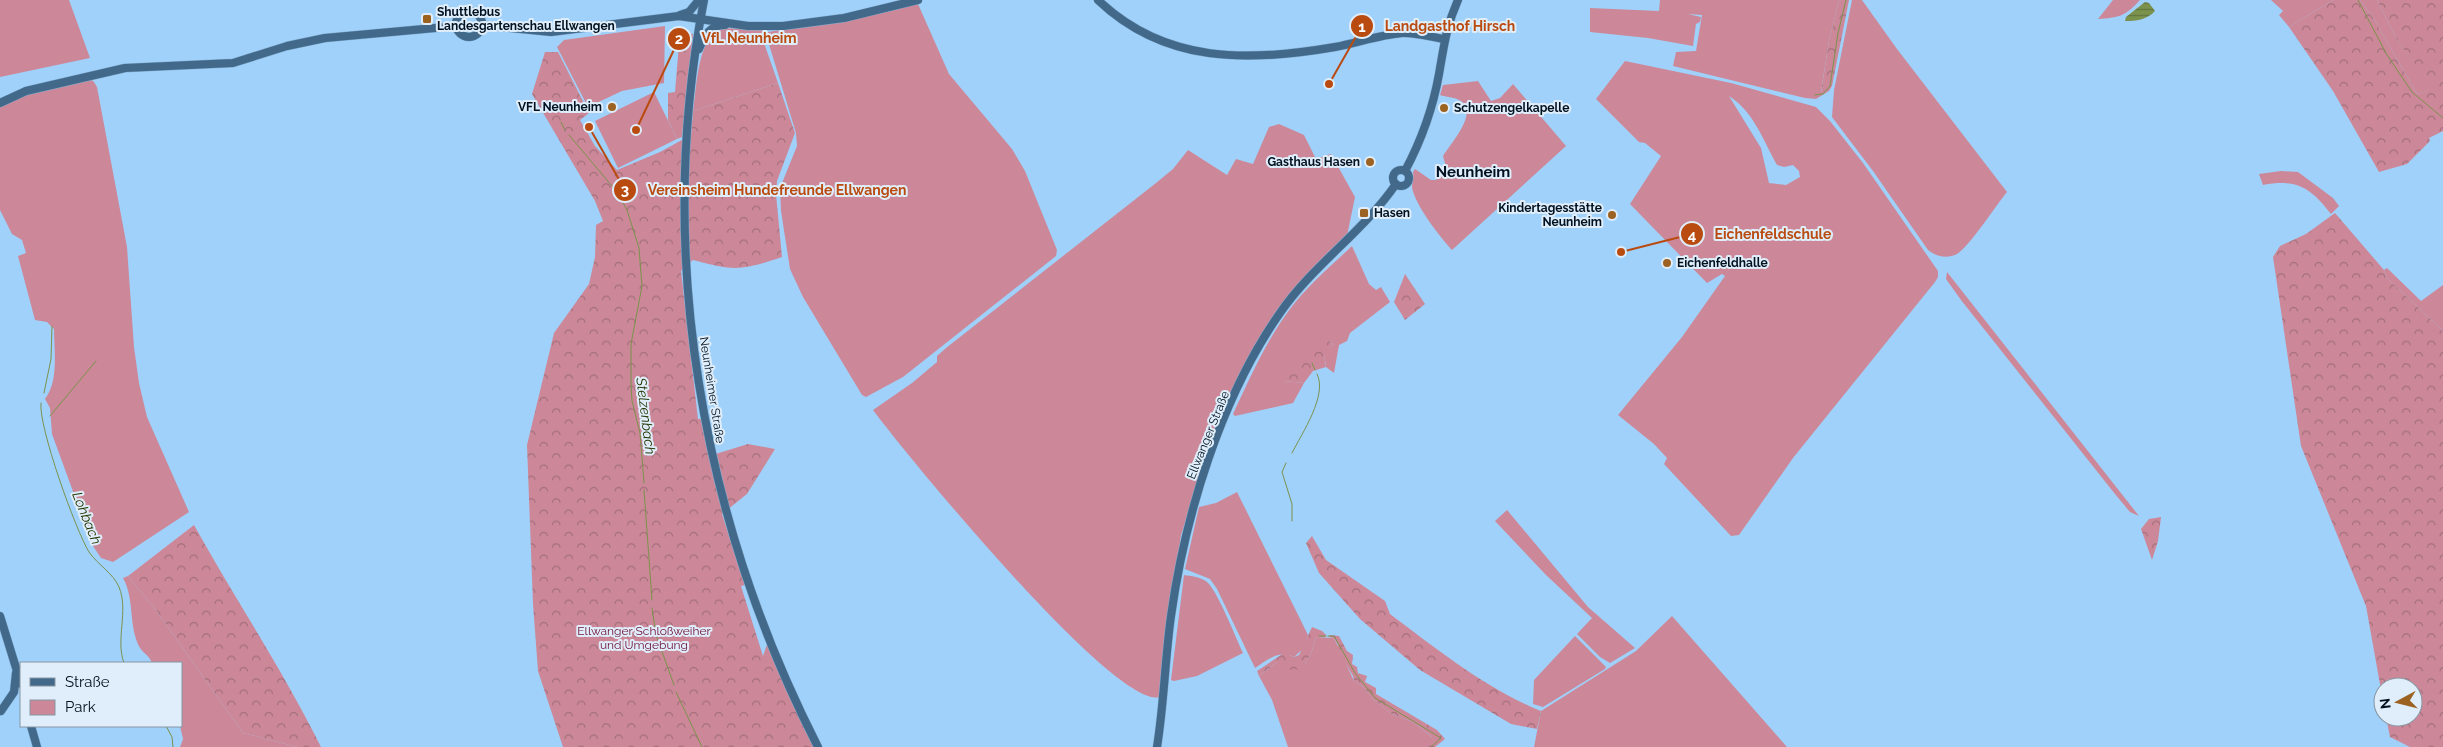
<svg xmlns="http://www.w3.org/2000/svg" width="2443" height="747" viewBox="0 0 2443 747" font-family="Raleway,sans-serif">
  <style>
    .green { fill: #cc8898; fill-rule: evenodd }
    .forest { fill: url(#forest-crowns) }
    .water { fill: url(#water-rules) }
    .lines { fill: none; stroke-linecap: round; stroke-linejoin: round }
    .stream { stroke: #7b924c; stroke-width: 1 }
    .secondary-casing { stroke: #83aed3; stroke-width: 9 }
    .secondary { stroke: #426989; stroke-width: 8 }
    .poi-dot { fill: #9c6221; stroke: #dfeefa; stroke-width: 2 }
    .labels { text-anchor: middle; stroke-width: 4; stroke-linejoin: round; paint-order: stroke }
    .poi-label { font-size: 12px; font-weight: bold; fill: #01111f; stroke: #dfeefa; text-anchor: start }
    .street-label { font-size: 12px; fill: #01111f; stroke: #dfeefa }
    .park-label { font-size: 12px; fill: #6f0f34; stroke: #dfeefa }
    .water-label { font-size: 14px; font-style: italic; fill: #263500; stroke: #dfeefa }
    .quarter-label { font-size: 15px; font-weight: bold; fill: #01111f; stroke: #dfeefa }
    .leader { fill: none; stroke: #ba4b10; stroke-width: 2 }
    .callout-dot { fill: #ba4b10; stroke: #dfeefa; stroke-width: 2 }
    .mark-label { font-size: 15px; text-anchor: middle; font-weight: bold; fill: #fff }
    .callout-label { font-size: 14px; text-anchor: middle; font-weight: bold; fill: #ba4b10; stroke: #dfeefa; stroke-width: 4; stroke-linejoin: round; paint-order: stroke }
  </style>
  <defs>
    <pattern id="forest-crowns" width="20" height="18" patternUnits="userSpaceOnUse" patternTransform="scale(1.25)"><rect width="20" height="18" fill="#cc8898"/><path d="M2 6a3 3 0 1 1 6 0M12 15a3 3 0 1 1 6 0" fill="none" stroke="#a36e7b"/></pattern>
    <pattern id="water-rules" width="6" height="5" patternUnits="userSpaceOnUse" patternTransform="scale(1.25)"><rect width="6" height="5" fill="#7b924c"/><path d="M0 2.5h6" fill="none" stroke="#62763f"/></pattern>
  </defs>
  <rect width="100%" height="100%" fill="#a0d1fb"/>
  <g class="green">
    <polygon points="0,0 69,0 90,58 0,77"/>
    <polygon points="1660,0 1839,0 1829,41 1821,92 1829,91 1816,99 1805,98 1673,66 1676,52 1696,51 1702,15 1688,14 1701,17 1700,22 1696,24 1693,46 1648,38 1590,32 1590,8 1659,11"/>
    <path d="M1852 0H1862L1897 49 2007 192C1997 204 1969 247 1957 254 1947 259 1937 257 1928 250L1873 171 1832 117 1834 90Z"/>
    <path d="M2113 0H2140C2126 16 2118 18 2098 19Z"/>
    <polygon points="2271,0 2333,0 2289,27 2279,15 2283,11"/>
    <polygon points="2360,0 2377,0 2396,38 2431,90 2417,94 2374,19"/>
    <polygon points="918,4 949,74 1012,149 1025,171 1057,250 1056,256 903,377 866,397 862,395 803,297 790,269 781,211 780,188 797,146 796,133 768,41 768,32 883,13"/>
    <polygon points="665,26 664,83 622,91 588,107 557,47 564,40"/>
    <path d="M724 28 764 30 763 40 778 83 693 111C697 83 697 55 713 31Z"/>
    <path d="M1625 61 1731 83 1816 107 1830 121 1863 163 1938 271V277L1935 282 1793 458 1739 535 1731 536 1664 464 1667 458 1654 444 1618 415 1682 337 1725 276 1722 274 1707 283 1630 204 1661 156 1645 143 1639 142 1596 99ZM1729 96C1754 112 1763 140 1777 165L1784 167 1793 165 1799 171 1800 177 1786 185 1769 183 1761 148Z"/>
    <path d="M89 78 94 82 97 87 127 247 134 347 139 383 147 417 189 512 113 562 101 558 93 546 52 434 50 408 45 399C59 381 54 350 54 329L47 322 35 320 18 256 26 253 22 240 12 234 0 210V106L29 94Z"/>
    <path d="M1478 81 1491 101 1500 98 1513 84 1566 146 1452 250C1441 238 1414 204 1412 187 1412 182 1414 178 1413 172L1415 169 1431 180H1436L1446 167 1443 156C1450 144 1481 111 1459 100 1454 97 1446 97 1440 95L1443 85Z"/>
    <polygon points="654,92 677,139 618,168 595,121"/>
    <path d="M1279 124 1304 135 1316 159 1331 154 1355 197 1347 236 1262 336 1197 487 1181 535 1160 697C1116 711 904 452 873 410L912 383 937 362V356L946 348 1156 183 1173 169 1188 150 1227 175 1236 159 1253 164 1269 127Z"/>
    <path d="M2281 171 2298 172 2333 198 2339 206 2331 214C2310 187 2297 179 2263 185L2259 174Z"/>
    <path d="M1352 246 1369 284 1376 290 1381 287 1390 302 1350 333 1347 341 1339 345 1334 373 1326 367 1324 353 1326 349 1334 345 1329 341 1284 381 1304 383 1293 403 1235 416 1233 414C1250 378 1266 341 1290 309 1307 286 1331 266 1352 246Z"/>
    <polygon points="2387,268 2421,301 2443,285 2443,331 2386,277 2384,270"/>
    <polygon points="1947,272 2139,516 2130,512 2115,494 1961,300 1946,279"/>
    <path d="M1237 492 1308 635 1303 649 1294 657C1278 650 1269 659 1255 668L1217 589 1210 579 1185 569 1199 507 1216 503Z"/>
    <polygon points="1507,510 1588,607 1635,648 1610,663 1600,657 1577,634 1592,618 1546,575 1495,521"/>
    <path d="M1184 575C1191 576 1201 577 1207 582 1217 590 1236 638 1243 653L1197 676 1174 681 1171 680Z"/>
    <path d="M128 576 155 609 243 733 297 747H180L183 739 180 726 181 663H152C149 655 144 654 140 648 128 627 135 599 123 578Z"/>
    <polygon points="1672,616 1787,747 1534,747 1541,711 1636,651"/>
    <polygon points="1575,636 1606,667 1605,669 1543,707 1533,704 1534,680"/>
    <polygon points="1316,637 1334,638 1354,681 1362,686 1374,700 1392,714 1413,722 1433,738 1427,747 1288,747 1272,700 1259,676 1277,662 1308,669 1305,663 1311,654"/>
  </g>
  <g class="forest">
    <polygon points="1839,0 1849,0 1832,86 1829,91 1821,93 1829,41"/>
    <polygon points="2333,0 2360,0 2374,19 2417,94 2430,90 2396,38 2377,0 2443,0 2443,131 2429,138 2430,141 2407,164 2379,172 2333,91 2289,27"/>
    <polygon points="680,32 693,34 682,137 677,139 668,120 668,93 675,92"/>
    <path d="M545 52H558L589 113 580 120 595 146 617 170 660 152 691 135 693 111 778 83 795 133 777 181 776 194 782 257C741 271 735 271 693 260L681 271 698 419H701L709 456 748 444 775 449 747 494 722 514 745 585 741 586 763 656 769 639 818 747H563L538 671 533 604 527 445 554 333 589 284 595 257 596 225 603 221 595 201 532 94Z"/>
    <polygon points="2335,213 2384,270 2386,277 2443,331 2443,747 2410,747 2390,737 2386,717 2413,717 2413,687 2383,687 2383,701 2366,606 2301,446 2273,257 2280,246 2306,234"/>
    <polygon points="1405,274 1425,304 1405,320 1394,302"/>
    <path d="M1329 341 1334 345C1323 350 1324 355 1326 367L1313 371 1304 383 1283 381 1287 370 1305 347Z"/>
    <polygon points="2161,517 2158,541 2152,560 2141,529 2149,519"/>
    <path d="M194 525C235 599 283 670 321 747H297L243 733 155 609 128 576Z"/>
    <path d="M1312 536 1326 560 1385 601 1390 614C1438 650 1485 688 1541 711L1537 729 1511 724 1420 670 1360 619 1319 573 1306 543Z"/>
    <polygon points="1312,627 1322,631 1326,635 1325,637 1316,637 1311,654 1305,663 1309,669 1284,670 1277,662 1259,676 1257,671 1284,653 1294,657 1299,655"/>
    <polygon points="1330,635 1339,636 1347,651 1353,655 1352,664 1357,667 1358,673 1367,676 1365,682 1376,688 1376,694 1437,730 1445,739 1435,747 1427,747 1432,737 1413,722 1392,714 1374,700 1362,686 1354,681 1353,676 1337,649 1338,645 1334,638 1329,637"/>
  </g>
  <path class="water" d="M2145 2 2149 3 2155 11C2147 20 2136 21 2125 21L2126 17Z"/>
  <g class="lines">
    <g class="stream">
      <polyline points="2358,0 2387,55 2412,92 2443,118"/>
      <polyline points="1815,95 1823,94 1830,86 1838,33 1846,0"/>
      <polyline points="561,122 565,130"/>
      <polyline points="569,135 617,192 627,210 639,248 642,286 631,344 631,385 632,401 640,433 644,483"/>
      <polyline points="1312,363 1315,370"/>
      <polyline points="44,393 51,359 52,326"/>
      <path d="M41 403C38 426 76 531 89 552 98 565 113 573 119 587 129 611 115 640 124 663"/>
      <polyline points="50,416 96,361"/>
      <path d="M1292 453C1302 433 1328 395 1317 374"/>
      <polyline points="1286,463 1282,472 1292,504 1292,521"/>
      <polyline points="644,490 652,600"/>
      <polyline points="652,608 656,635 674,685"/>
      <polyline points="1319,636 1326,636"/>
      <polyline points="1328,636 1334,636 1355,673 1375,698 1441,738 1431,747"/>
      <polyline points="676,692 702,747"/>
      <polyline points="166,726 172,737 173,747"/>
    </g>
    <defs>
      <g id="secondary">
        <path d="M704 0C655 253 701 518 818 747"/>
        <path d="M1098 0C1165 64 1249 62 1335 47 1357 43 1379 35 1402 33 1415 32 1431 37 1444 39"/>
        <circle cx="469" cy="24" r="13"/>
        <polyline points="680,15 689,12 699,0"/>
        <polyline points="482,25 551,32 679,16 748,26 783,26 844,18 918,0"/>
        <path d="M699 49C705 36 709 25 725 25"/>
        <polyline points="0,103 26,91 125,68 233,63 287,46 325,38 457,26"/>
        <circle cx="1401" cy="178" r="8"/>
        <path d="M1405 171C1421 141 1433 108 1439 74 1444 46 1446 27 1458 0"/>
        <polyline points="0,616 21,684"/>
        <polyline points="1,711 14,692 16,673"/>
        <polyline points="31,726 37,747"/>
        <path d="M1157 747C1164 704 1165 659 1171 616 1185 515 1221 397 1280 313 1313 265 1363 232 1396 184"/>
      </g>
    </defs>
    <use href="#secondary" class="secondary-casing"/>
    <use href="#secondary" class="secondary"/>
  </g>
  <g class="poi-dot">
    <rect x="422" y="14" width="10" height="10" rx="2.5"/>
    <circle cx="612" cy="107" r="5"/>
    <circle cx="1444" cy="108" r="5"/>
    <circle cx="1370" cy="162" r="5"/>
    <rect x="1359" y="208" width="10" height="10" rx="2.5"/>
    <circle cx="1612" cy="215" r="5"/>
    <circle cx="1667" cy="263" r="5"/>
  </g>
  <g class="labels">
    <g class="poi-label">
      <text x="437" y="16">Shuttlebus<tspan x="437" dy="14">Landesgartenschau Ellwangen</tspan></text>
      <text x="602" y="111" text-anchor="end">VFL Neunheim</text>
      <text x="1454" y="112">Schutzengelkapelle</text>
      <text x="1360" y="166" text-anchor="end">Gasthaus Hasen</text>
      <text x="1602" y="212" text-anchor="end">Kindertagesstätte<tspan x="1602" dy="14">Neunheim</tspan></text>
      <text x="1374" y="217">Hasen</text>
      <text x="1677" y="267">Eichenfeldhalle</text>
    </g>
    <g class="street-label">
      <text transform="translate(712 390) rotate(81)" y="4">Neunheimer Straße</text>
      <text transform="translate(1208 435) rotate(-68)" y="4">Ellwanger Straße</text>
    </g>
    <g class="park-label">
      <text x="644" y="635">Ellwanger Schloßweiher<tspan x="644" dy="14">und Umgebung</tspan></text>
    </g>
    <g class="water-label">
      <text transform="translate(646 416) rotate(83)" y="5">Stelzenbach</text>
      <text transform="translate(87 518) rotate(68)" y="5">Lohbach</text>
    </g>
    <g class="quarter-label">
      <text x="1473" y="177">Neunheim</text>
    </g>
  </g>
  <path class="leader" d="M1329 84L1362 26M636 130L679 39M589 127L625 190M1621 252L1692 234"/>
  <g class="callout-dot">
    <circle cx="1329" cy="84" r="5"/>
    <circle cx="636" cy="130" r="5"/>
    <circle cx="589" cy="127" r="5"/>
    <circle cx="1621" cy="252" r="5"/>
    <circle cx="1362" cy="26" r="12"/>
    <circle cx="679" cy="39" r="12"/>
    <circle cx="625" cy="190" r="12"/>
    <circle cx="1692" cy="234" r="12"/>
  </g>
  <g class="mark-label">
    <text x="1362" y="32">1</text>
    <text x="679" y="44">2</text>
    <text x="625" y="195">3</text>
    <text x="1692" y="240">4</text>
  </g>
  <g class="callout-label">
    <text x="1450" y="31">Landgasthof Hirsch</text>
    <text x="749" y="43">VfL Neunheim</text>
    <text x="777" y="195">Vereinsheim Hundefreunde Ellwangen</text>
    <text x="1773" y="239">Eichenfeldschule</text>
  </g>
  <rect x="20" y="662" width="162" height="65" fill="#dfeefa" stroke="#8696a2"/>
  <rect x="30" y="678" width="25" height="8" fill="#426989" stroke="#8696a2"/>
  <text x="65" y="687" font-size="15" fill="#01111f">Straße</text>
  <rect x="30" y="700" width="25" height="15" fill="#cc8898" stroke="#8696a2"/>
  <text x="65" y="712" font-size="15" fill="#01111f">Park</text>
  <g transform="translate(2398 702) rotate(263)"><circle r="24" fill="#dfeefa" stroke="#8696a2"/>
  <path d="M0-4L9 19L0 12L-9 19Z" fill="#9c6221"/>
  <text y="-8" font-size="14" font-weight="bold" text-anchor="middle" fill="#01111f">N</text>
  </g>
</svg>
